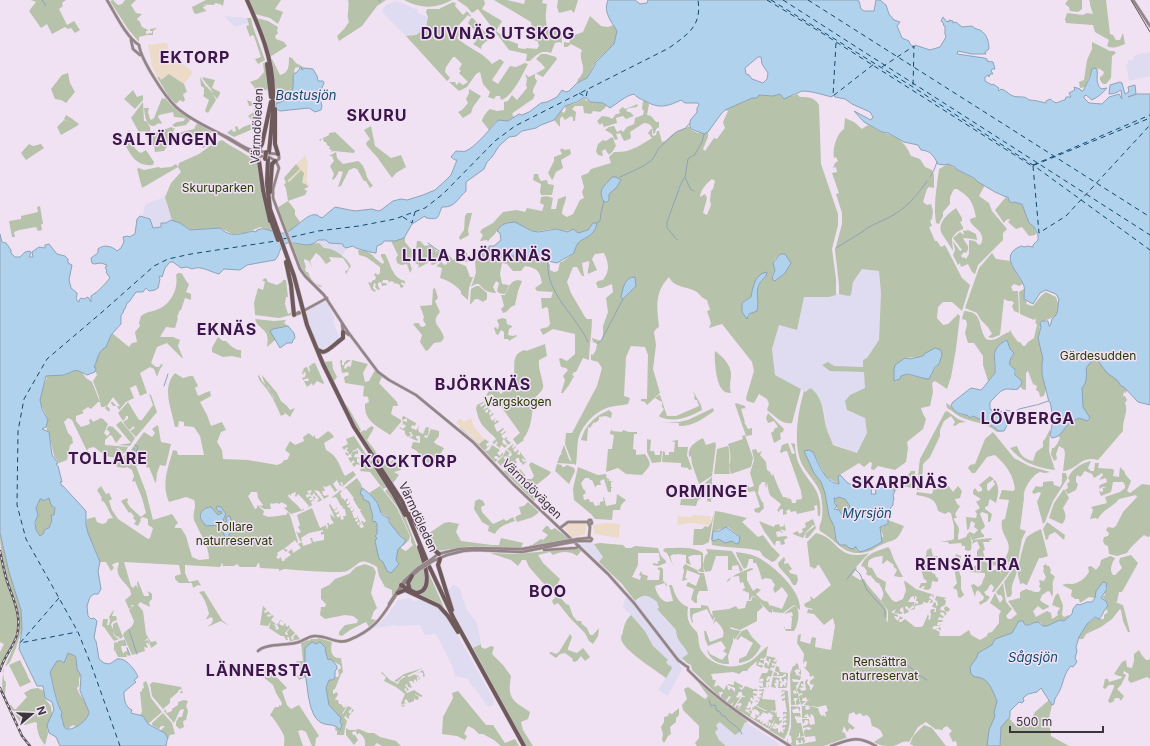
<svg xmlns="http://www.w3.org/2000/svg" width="1150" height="746" viewBox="0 0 1150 746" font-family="Inter,sans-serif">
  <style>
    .commercial { fill: #eddbca }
    .industrial { fill: #dfdbf0 }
    .green { fill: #b6c2a9; fill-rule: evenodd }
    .water { fill: #b0d2ed; stroke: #8da3b8; fill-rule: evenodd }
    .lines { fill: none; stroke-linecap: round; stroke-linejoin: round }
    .stream { stroke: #8da3b8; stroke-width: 1 }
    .ferry { stroke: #11496d; stroke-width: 1; stroke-dasharray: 5 4; stroke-linecap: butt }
    .secondary-casing { stroke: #cdbfce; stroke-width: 3.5 }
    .motorway-casing { stroke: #cdbfce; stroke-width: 5 }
    .secondary { stroke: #938586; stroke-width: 2.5 }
    .motorway { stroke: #6e5a5b; stroke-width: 4 }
    .tram { stroke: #5c555e; stroke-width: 1 }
    .rail-casing { stroke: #5c555e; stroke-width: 2.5 }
    .rail { stroke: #f1e2f3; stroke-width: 1; stroke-dasharray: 3; stroke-linecap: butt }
    .secondary-bridge-casing { stroke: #cdbfce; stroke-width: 3.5; stroke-linecap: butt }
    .motorway-bridge-casing { stroke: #cdbfce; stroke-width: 5; stroke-linecap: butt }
    .secondary-bridge { stroke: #938586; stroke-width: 2.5 }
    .motorway-bridge { stroke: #6e5a5b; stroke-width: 4 }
    .labels { text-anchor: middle; stroke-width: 3; stroke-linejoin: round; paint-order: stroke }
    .street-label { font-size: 12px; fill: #3b353c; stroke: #f1e2f3 }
    .park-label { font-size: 12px; fill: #263a01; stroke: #f1e2f3 }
    .water-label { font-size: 13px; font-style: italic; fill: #11496d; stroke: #f1e2f3 }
    .district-label { font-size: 16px; font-weight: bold; letter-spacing: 1px; fill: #3b154b; stroke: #f1e2f3 }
  </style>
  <rect width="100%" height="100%" fill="#f1e2f3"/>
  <g class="commercial">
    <polygon points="163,43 167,43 171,59 183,64 193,72 184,84 169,74 161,80 159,77 157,77 152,66 148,45"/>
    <polygon points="305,155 308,163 307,177 308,187 289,188 284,178"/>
    <polygon points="460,418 464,422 471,418 475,428 484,439 479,444 473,437 456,423"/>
    <polygon points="694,515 711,516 711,523 708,526 707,525 690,523 677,525 678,516 690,517"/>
    <polygon points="607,523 620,524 619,538 594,534 593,525"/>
    <polygon points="569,524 587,524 585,534 572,538 565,529 566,525"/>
  </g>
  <g class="industrial">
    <polygon points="397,1 418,10 418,13 428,17 426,28 416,35 406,36 385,15 382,11 383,8 388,4"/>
    <polygon points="224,16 247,18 248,23 235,27"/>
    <polygon points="1150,52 1150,76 1129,81 1126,64 1128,63 1128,60 1133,60 1134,56 1139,54"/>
    <polygon points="165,197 172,220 166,223 163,223 161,224 161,227 153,228 150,219 143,216 144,208 146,204"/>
    <polygon points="318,240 326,240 329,243 343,244 348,247 342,256 328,248 324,248 319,243 316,243"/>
    <polygon points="862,269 879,271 881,293 879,341 867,358 863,367 830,371 864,372 865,389 850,395 847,410 865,418 867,433 857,453 833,444 826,427 824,410 806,392 775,375 772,349 779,325 797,330 804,297 829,297 840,293 851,295 853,282"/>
    <polygon points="326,302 335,319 333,320 340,340 321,350 319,349 313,334 306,314 308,310 320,303"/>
    <polygon points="589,543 594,544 599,550 604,558 599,562 579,544"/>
    <polygon points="454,585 460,589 463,600 467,610 476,621 478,628 481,644 473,648 457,619 451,605 447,591"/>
    <polygon points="644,595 651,597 657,602 659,608 665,619 676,630 676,636 688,654 679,664 682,669 668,696 658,690 670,671 669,666 665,662 667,660 653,646 645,630 623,607 625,599 629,598 633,603 642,596"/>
    <polygon points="410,598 413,601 419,600 436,605 448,618 493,699 494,705 488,707 474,687 472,687 468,679 455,676 452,665 436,634 425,635 420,625 398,626 393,625 390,626 374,628 387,616 398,600"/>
    <polygon points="720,722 741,731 745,722 780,744 779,746 726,746 719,740 715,732 718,729 716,725"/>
  </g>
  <g class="green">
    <polygon points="31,0 66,0 62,3 63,6 59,9 67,25 74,21 80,30 75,33 71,28 68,29 65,27 52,34 47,24 41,28 29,11 36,2"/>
    <polygon points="113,0 118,5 122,4 125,0 136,0 131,5 136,13 142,14 137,19 138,21 139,20 142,27 148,30 148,31 146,31 146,34 152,33 152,31 150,31 150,29 157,28 153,31 153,35 147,35 139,37 139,42 128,29 110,1"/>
    <polygon points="206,0 224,0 223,6 220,4 215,3 214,5 199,4 207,5 203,7 204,9 206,10 206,11 196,14 194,13 192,7"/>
    <polygon points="249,0 281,0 275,9 283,12 278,24 270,18 255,14"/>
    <path d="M348 0H386L377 6 362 26 339 41 337 36 344 29 349 22C346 15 350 7 348 0Z"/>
    <path d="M404 0H452C436 9 421 9 404 0Z"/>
    <path d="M457 0H484L485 4 482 9 502 21 496 31 510 41 518 44V48L525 49 527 48 537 49 539 46 538 42 530 38 534 30 532 29 531 22 494 0H507L524 4 525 0H543L542 3 547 4C546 13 544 22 549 30L561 31 562 43 559 42 555 43 551 53C542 49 536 55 530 61H526L527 54 509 50 478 9 472 13 467 7Z"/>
    <polygon points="558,0 578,0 574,13 571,10 559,13 557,7"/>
    <polygon points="1068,0 1082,0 1082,9 1078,12 1070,11 1069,7 1065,4"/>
    <path d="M1089 0H1106L1110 34 1113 35 1116 40H1120L1123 33 1125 44C1118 47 1113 49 1107 46L1109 40 1095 32 1093 25 1066 23 1065 19 1067 13 1083 15 1087 13 1093 14 1090 5V2Z"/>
    <path d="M453 2 458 4 456 3 455 6 463 15 467 11 471 16V17L468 15 458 26 462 29 461 33 457 38C468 48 484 53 492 64L500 59 504 62 492 80 498 84 510 66 516 67 525 63 528 64C522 75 513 96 501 100L500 96H496L494 99 488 97 490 92 483 84 480 72 476 74 467 87 459 91 449 82H456L455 83 457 85 459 82 463 85 468 82 459 73 461 71 459 69 462 64 455 57H453L446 67 445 72 450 78 447 81 406 36 416 35 426 28 428 17 426 12 427 9H439Z"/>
    <path d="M590 16 601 26 608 27 614 25 617 31 614 44 596 61 587 78 577 83 578 79C590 69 577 60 582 50L571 44 567 47H564V42L569 43 572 36 583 32Z"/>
    <polygon points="247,18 251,18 253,27 265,60 258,64 255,59 261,57 254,36 252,35 250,37 246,26 249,25"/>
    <polygon points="257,18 268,21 278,27 277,31 278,33 275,36 276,39 284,42 287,46 270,57 266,40"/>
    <polygon points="471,18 473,18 490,38 482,45 481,49 473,44 477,40 476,39 479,35 468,23"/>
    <polygon points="1092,42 1110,51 1114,51 1116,53 1112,56 1111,78 1106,84 1103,84 1100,80 1100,77 1103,75 1104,72 1100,69 1093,68 1085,87 1080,88 1079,82 1084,80 1087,60 1092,49"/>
    <path d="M541 54H546L556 57 557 59 543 77 535 73V78L537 81C536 85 532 89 533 93L535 95 533 99 514 112 512 114 514 117 508 121 495 122 489 130 482 121C482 118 487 111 490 109L497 111 504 110V102L508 101 512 95 517 100 527 88 526 85 527 79 525 74 529 77C533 75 543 70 545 68 542 63 539 62 536 59Z"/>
    <path d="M289 57 292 58 296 63 305 68 302 70 301 68H299V67L295 68 294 72 296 73 294 75C294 92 294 98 276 104L274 78 271 59H272L280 75C289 73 289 66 289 57Z"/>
    <polygon points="266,62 269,89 258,92 250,82 258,79 264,72 263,63"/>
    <polygon points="68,73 70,83 75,92 66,103 61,100 55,99 51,89 62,75"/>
    <polygon points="169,74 184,84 187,92 183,94 185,100 183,102 180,100 176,104 169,97 157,77 159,77 161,80"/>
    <path d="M200 77 205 85 213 93C211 87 205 84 202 77L215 80 212 88 220 92V94L217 99 213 94 216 100 208 113 205 111 209 100 203 96 204 94V88L201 86Z"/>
    <polygon points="469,89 481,96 473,107 471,113 463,118 458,112 462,110 468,103 466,99 469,93"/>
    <polygon points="133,90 137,97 143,95 143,100 135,109 124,99"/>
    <path d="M781 93 793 96 797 94 800 97C809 97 814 97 819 105L821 164 838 214V225L832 249 836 279V295L829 297H804L797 330 779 325 772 349 775 375 801 389 792 423C782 425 775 416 767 410L769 404 767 399 759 394 754 403 747 401 746 398 754 371 752 362 722 324 709 328 711 323 707 311 710 310 707 300C702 298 700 295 697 292 687 286 674 288 669 277 654 293 657 307 659 327L656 329 654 332 656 345 653 369 660 393 647 405 645 402 641 401V399H647L648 355 645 347 631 346 626 357 624 396 630 398 628 404C622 406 616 405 610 407 595 411 582 425 578 440 577 448 577 457 576 465L572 463 573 464 557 463 560 455 562 454 561 453 564 445 569 459 572 462 565 444 566 433H572L597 386 602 368 598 362 591 360V354L593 355 596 350 597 344 593 342 592 338 601 341 603 335V326L608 312 606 298 613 292 612 284 602 288H598L596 283 598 281 603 280C610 270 609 264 604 253L595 254 592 259 597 270 588 274C587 269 590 266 589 261L582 263 584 276H582L577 267H573L567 282 571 293 585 317 587 319H592C592 333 589 346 589 360L583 358 576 372H574L572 375 574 376 569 385 563 393H561L565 380 563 376 568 370 566 368 561 367 559 359 561 358 567 361 575 354V334L553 329 543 335 540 329 548 327 550 324 548 308 546 307 542 309 541 298H551L553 292 537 291 535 288 542 283C540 271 537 268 525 266L521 271H513L507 264 502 263 500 274 502 284 509 285 506 293 504 294 499 293 497 291 499 283 496 281 493 287 496 293C492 293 488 292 485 290 479 286 480 280 471 287L476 273 475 261 465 262V258L462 257 464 256V253H461V251H465V253L467 252V258H469V256L471 255V257L477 256 476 250H479L481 251 483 250 481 249 489 247 490 250 494 253H503L513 256 535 257 547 261 550 265V270L554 272 558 271 560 262H562L574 253C578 236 585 242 593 232 595 229 596 226 597 223H594L588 230 578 233 573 229C566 233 562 229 554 229 544 229 535 235 526 227L497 230C495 236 490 237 488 242L487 240 480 241 483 235 480 232 482 229 493 223 503 212 517 210 525 212 527 208 542 211 544 205 540 203 541 197 547 196 553 198 551 209H556L558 199 566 196C566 203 562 207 562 214L567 217 573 214 580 200 584 198 582 192 584 187 581 176 588 173 591 169 611 163 609 157 614 152C630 153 639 146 652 138L648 133 651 129H652V134L653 136 656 135 657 131H659L662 142 665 141 673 134 689 126 691 130C700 134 699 134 708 132V137L703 149 705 151 714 138 717 139 725 128 723 122 728 111 725 110 759 95 772 96ZM712 179 715 181 713 189 711 191 710 200 711 205 707 215 703 213 707 198 705 194 700 197C701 189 706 184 712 179ZM780 254 787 257 790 265 783 275 777 278 772 276 775 270 774 260ZM766 276 761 281 757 289 752 312 748 317 742 307V303L751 297 756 279Z"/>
    <path d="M162 98 164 99 165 98C172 107 181 114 191 119L186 125 175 127 172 125 177 122 184 121 185 118 174 117 173 112 159 115 158 117 162 123 160 124 159 123C157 124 156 125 154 126 145 126 145 114 144 108H149L148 112 150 119 151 120 154 118Z"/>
    <path d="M583 99H585L586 101 587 100C593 104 599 102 606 104V107L600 112 593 111 591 114 584 113 583 106H575L572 109 576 112 575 121H573V118L571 116 565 120 562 116 560 119V127L559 126 554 120 561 111 564 113 566 110 565 106 577 103Z"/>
    <path d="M247 100C256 103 262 107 261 118L253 129 234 137 227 133 232 129 233 132 236 131 235 127 237 126 239 130 243 127 254 123V122L248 116 254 112V105L249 106Z"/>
    <path d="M643 101H646L649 104 647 115 651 116 656 122H659V127L656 129 655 133 653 134C653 127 651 123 644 123L630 132 631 137 630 139 624 141 620 133 616 134 618 139 615 140 612 134 605 130 609 127 614 126 617 132 621 130 623 132 627 127 634 124 635 118 643 115 644 111 642 109Z"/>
    <path d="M143 102 144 121H146L150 127V130L151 133 161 132 163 129H166L171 127 175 129 173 131 174 134 194 129 197 123 212 132 210 133 206 131 202 132 199 135 203 139 207 140 208 145 203 148 196 138 194 139 193 136C183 127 169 143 164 151L155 152 154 146 149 143V140L145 135V131L139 132 131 118Z"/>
    <polygon points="638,104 637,107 629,108 626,110 628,112 630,112 634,116 626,119 623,116 616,118 617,123 604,127 602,123 600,125 597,121 602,116 609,117 612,119 616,114 618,114 620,113 619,110 623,107 625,109"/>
    <polygon points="66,115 71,118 79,124 77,126 61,135 57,127 64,120 68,122 64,119"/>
    <path d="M845 118 854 122 862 129 868 125C873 127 878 131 882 132 897 137 905 141 911 156L920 159 925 167 932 170 934 175V188L929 187 927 189 923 202 927 205 931 204 933 211 932 219 930 221 932 226 929 227 935 241H937L941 247 945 245 962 278 970 285 962 311 952 302H943L938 307 937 318 943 325 948 324 958 314 960 316 956 349 951 377 947 389 935 381 932 383 933 392 930 406 921 408 923 414 926 419 923 429 907 442 908 448 906 462 895 470 878 466 874 470 871 469 872 463 870 462 864 467 859 463 838 476 839 484 826 477 813 452 814 473 821 481 825 493 828 512 834 527 835 536 849 548 856 546V549L860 552 880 543 883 536 880 527H883L885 525H888V520L904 526C896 543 896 538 881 545 877 546 874 550 870 551 845 559 839 542 820 531 818 526 822 522 822 517 823 510 822 502 821 495 818 484 809 476 803 466 792 447 798 411 804 391L806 392 810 388C823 396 823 413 826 427 828 433 831 439 833 445L857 453 867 433 865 418 847 410 845 401 850 395 865 388 864 372 830 371 822 365 828 362 834 366 863 367V360L867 358 879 340 881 293 879 271 862 269 853 282 851 295 849 296 839 294V285L835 250 842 224V213L836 194 839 193 832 173 837 172 836 167 833 168 835 163 838 161 836 157 834 158C832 149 837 133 844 129ZM927 353 940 359C939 365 933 369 931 376L923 378 904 374 901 376 900 379 894 381 896 364 905 358 918 357 923 356Z"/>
    <polygon points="371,126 375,146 391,158 401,155 406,167 396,173 392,178 377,157 367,146 366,143 370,139 364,130"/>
    <path d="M129 130C132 139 132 149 141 153L146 150 154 162 153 165C135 167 130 153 123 141Z"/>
    <polygon points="335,132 355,151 354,153 334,151 331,152 332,150 329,149 330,147 327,145 326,142 324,142 323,138 320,141 319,140 329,135 329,133"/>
    <polygon points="612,137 613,138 616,146 612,152 609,155 605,149 602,151 603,156 598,155 596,151 598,144 603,140 606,141"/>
    <path d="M222 140C230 146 239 150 248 156 253 158 254 162 259 164L274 232 260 227 246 233 233 234 219 228 191 230 180 223 172 220 165 197 171 183 181 172 178 167 142 188 137 169 139 168 144 170 159 167 160 168 171 167 176 164 178 167 179 163 199 154 214 143 217 144 219 141Z"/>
    <polygon points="29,144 33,146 41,144 44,148 26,160 21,153"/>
    <polygon points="562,148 564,150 570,149 571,154 561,160 563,168 556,172 553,179 552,180 548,173 554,161 554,157 562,154 560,150"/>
    <path d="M336 152 337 158 343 164 358 161C364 165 365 170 367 177 368 180 371 183 373 186L369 188V186L366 181H364L357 169 354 168 349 170 341 186 338 187 343 172 339 171 336 177 333 180 332 179 334 174 330 166 334 161 332 156H329Z"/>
    <polygon points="296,164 300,169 287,181 289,182 301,170 304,173 302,183 306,184 306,185 309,186 308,187 304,189 307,191 305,195 288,201 295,210 295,215 300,222 296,227 287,232 277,208 288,201 286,189 284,184 286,183 284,178"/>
    <path d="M948 164 985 185 979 196 989 203 992 211 1007 229 1003 233V240L978 265 975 274 972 272 968 264 961 267 960 263 958 265 953 255 955 250 953 241 960 251 962 250 953 238 960 232 964 235 963 230 965 231 968 230 976 234 977 240C973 239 968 238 963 238 966 244 971 247 966 253L964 252 961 256 963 258 964 257 966 259 969 254V240L975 241 979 245 981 244C987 230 970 228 970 219L976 217C973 202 970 197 957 189H954L950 197V204L943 212V216L939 224 936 223C933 205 937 187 939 169Z"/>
    <polygon points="534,174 538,174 539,178 541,181 547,180 548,184 554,185 552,195 541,195 540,192 541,184 533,180"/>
    <polygon points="1006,197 1014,202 1022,204 1029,223 1034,227 1036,233 1035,235 1029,236 1022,227 1016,229 1008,222 1010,220 1009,219 1006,220 1004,223 995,210"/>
    <polygon points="40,206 43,224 41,224 42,230 38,231 36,227 19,230 14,232 15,237 12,237 9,221 21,219 21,216 38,212 37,207"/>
    <path d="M956 208 962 218V221L960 222 963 227V229L957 232 952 238 953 251C950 246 947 241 944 237 934 224 948 214 956 208Z"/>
    <polygon points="467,213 472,213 468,230 469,235 460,240 459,237 464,230 465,216"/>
    <polygon points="405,237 405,242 414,253 413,256 409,261 412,269 410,273 407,264 401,265 397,263 396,258 398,255 391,241"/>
    <polygon points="417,241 420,241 425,246 430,245 436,250 435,253 437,251 439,252 444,251 444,250 446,252 445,254 418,268 419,265 415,263 422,252 421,251 416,249"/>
    <path d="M291 243C296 244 304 245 310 244 313 244 316 243 319 243L324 248C334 248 346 257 351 266L346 274 345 271 348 270 349 267 343 258 329 257 331 261 326 264 320 256 316 253 310 261 312 268 309 261 304 259V261L306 267 305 268 306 272H308C310 279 315 284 322 286L320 287 306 275 301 268Z"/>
    <path d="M358 250C374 251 372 258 383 264L384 262 381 256V254H385C391 264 392 278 405 281V284L402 282 401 284 404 286 402 288 400 287V285L396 283 394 284V282L390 281 389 283 388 280H383L382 283H386L387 285 382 286 381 282 378 283V286L380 289 378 290 375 287 376 284 374 283 373 288 376 291 374 292 373 290 372 291 368 282 371 283 373 280H375L376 277 374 275 375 273 378 275 380 273V267L366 257 359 255Z"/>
    <polygon points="992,253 996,259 1011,261 1011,264 1023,284 1019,286 1014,284 1011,287 1013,291 1018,291 1018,292 1019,313 1014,311 1012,306 1014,303 1012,301 1008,301 1004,299 1000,335 992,338 988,337 992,334 988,327 981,320 977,313 965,308 979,268"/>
    <path d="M448 254 453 260 455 259 458 263 466 266 470 277H473L469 288 468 300 461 294V291C455 285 448 280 440 278L442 268 436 266 440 263 439 262 433 265 430 264 439 259 444 265 447 264 446 259 442 260 441 258 446 256 449 257Z"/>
    <path d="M178 273H181C185 277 185 281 189 284L186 292 191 294V300L185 298 181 310H180L177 317 178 318 175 328 166 327 160 337H173L180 340 178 346 183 358H182L167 343 157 347 151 363 156 367H159L161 364 163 365 160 369 157 377 154 369 150 367 140 373 147 393 140 396 136 385 130 388 134 398 126 402 119 410 117 406H113L111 403V402H113L116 406H120L113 397 107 406 110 409 109 412 105 408 107 405 104 407H101L99 397 93 381 97 375 94 367 96 358 102 349 106 346 112 333 129 347 132 343 137 342 135 332 140 326 139 323 141 316C146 312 150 312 156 310 170 306 179 289 176 275Z"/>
    <polygon points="266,278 268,282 277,285 282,282 283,280 286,280 288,297 286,297 285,304 288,314 292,312 291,315 279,318 255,315 254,303 258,288 263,290 265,282 262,280"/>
    <path d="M518 280 522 281 518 291 515 305 511 307 506 312 503 313 501 309 504 306 501 295H505C509 289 509 281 518 280Z"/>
    <polygon points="476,286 479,286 487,293 487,299 483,302 478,299 475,299 471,304 470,304 471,289"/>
    <path d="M435 288 438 298 435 301 440 312C429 324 442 326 444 338L441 342 434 343 428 350 426 351 420 342 422 335 413 324 416 323H419L420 326 423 327 426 325 423 320 424 317 420 306 432 305 433 289Z"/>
    <path d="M1024 289V299L1027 302 1026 304 1033 306 1041 296 1046 292 1056 297C1064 320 1053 315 1041 323V327H1039L1040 328 1038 338 1040 339 1043 359 1042 363V374L1046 389 1044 396 1040 397 1039 392 1036 390 1037 386 1033 384 1028 371 1026 373V390L1022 389 1020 386 1022 383 1015 375 1016 371 1009 364 1013 352 1010 349 1007 340 1004 341 994 353 995 373 988 381 983 365V356L974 343H968L965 333 967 325 966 320 962 319 964 311C984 312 977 326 986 339 994 343 1001 335 1009 332L1011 333 1009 331 1010 330 1012 333V334L1018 342H1020L1023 346H1025L1028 342 1034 338 1037 325 1035 322 1036 321 1035 318 1034 320 1020 314 1019 292Z"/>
    <path d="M1106 305 1121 386 1124 387 1127 390 1126 393 1124 392 1123 396H1125L1127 400 1125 403C1129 411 1122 420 1123 431L1098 460C1080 455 1078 470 1063 471L1065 454 1064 449 1059 446 1056 454 1057 459 1054 461 1051 454 1052 448H1054L1057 444 1060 438 1055 432Z"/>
    <polygon points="502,318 506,319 507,324 512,326 512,327 509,329 508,335 513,336 516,335 517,336 509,341 508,339 504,339 504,332 501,330 498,335 496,334 494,328 496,327 497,329 498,329 499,325 497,320"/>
    <path d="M255 319 274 321 286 320 284 323 288 326 273 329 275 340 267 347C271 327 258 331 255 319Z"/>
    <polygon points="218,337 223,341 226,341 232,347 238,350 241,350 241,358 232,356 223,357 212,352 212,348"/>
    <path d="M545 344 547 356 539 360C538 369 542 376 543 385 544 392 536 394 534 400 531 414 533 427 523 439L524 440 517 445 513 439 520 433 492 394 488 396 486 395 493 386 501 394C506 390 511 385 513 379 517 367 509 356 524 350L526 351Z"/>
    <path d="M715 351C722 356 731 365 731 374 731 381 729 386 731 393 727 393 724 392 722 389 716 383 714 358 715 351Z"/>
    <path d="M341 360H342V365H344V363L347 360H351L346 364H345L344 368 346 369 348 366 350 367 351 366 352 360 368 364 363 373 365 382 369 381 375 370 382 377 379 383 397 402 398 406H393L391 414 401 420V422L390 435C377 426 364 421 365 404L369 402 368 397 363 396 364 386 345 383 344 377 349 375 348 372 342 373 340 361Z"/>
    <polygon points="332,361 333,369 337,377 334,381 344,403 348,407 361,430 359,432 344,406 324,362"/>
    <polygon points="315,363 324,383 323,384 317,381 313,386 312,383 307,387 304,381 309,381 308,378 303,380 302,378 305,377 306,373 304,372 303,375 302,373 304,368 307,367 309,372 310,371 309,366 311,365 313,368 311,364"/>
    <path d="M77 369 81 371 86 378 92 382 100 402H98L91 409 88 407 82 411 84 413 76 416V421L81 427 90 424 89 420 91 419 93 422 101 418 103 419 108 424 104 433 107 436 110 433 108 430H106L109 426 113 427 122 436 116 443 112 436 110 435 105 440V445L128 447 125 453 118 448H116L124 453C114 463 103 454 94 447L89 448 87 451 72 420 68 418 64 422 68 433 72 437 73 443 70 445 67 460 59 463 54 456 49 433 47 431 46 425C51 418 41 409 40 400 39 394 44 384 47 378L46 376 64 375Z"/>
    <path d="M175 373 183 378 190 376H193L198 386 195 388 198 396 207 392 210 391 211 396 200 402 207 415 211 426 222 422 226 430 221 432 217 442 222 450 223 459 248 460 277 465 282 463 284 460H287L290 454 285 450 290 441 295 445 304 441 303 437 309 433 313 437 315 435V438L318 439 328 431 332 434 334 437 324 443 326 450C339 457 338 464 345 476L353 471 356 475 342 487H341L343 485 342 482 340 483 342 485 340 486 337 480 333 484 337 490 340 488 335 492 330 485 326 487 323 486 325 491H322L323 493 322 494 325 496 328 495 329 496 324 499 319 491 314 490 322 500 318 502H317L319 499 316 495 314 496 316 498 314 499 313 497 315 495 314 492 312 496 310 494 312 490 307 491 310 495 307 494 306 495 307 498 310 496 312 498H309L310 501 313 499 315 502 313 500 311 502 312 505 316 503 307 508 309 506 302 498 304 496 302 498 298 494 296 497 295 496 296 492 291 494V496L289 494 288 496C292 502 298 504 301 510L304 509V510L291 514 284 508 287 507V505L281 502 280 504 276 503 273 504 272 503 270 504 271 509H264L258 505 262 506 263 505 258 498 257 492H250L251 493 248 496 255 509 257 508V505L264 511 263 515C271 519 277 515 286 515L288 512 290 515 298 542 296 544 297 543 295 540 284 549 288 550 286 552 283 549 277 553 278 555 276 557 278 559 281 557 282 561H284L285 559 291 555 288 552 292 549 293 553 301 548 298 544 302 542 303 546 312 543 310 538H312L313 542 324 540V534L321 535V532H323V530L309 533 301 538 302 541H300L296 531 298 533 301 532 298 527 300 525 297 515 312 508 320 528 326 525 327 530 328 526 327 523H329V525L334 523 331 519 330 514 335 518 329 505 330 504 334 510 336 509V507L337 509 334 511 336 513 338 512V510L339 513 336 515 338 518 340 516V514L341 520 344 519 343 516H346L345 509 342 508 343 506H341L336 497 331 498 341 490 342 491 340 493 342 499 343 498 345 501 347 498 348 500 346 502 347 504H349V501L350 504 347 506 349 508 352 507 350 509 351 511H353V508L354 511 352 512 354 518H357V515L358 518 355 520 356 522 358 521V518L360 521 357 523 358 525 360 524 359 522H360L361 524 359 526 361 528 364 527 361 521H363L364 523 366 521 360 511 361 509H359L353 499 354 498 346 488 343 489 357 478 361 484 362 487 402 549 406 551 413 545 411 542V537L398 508 385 491 389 488 405 517 423 563 406 577 393 595H392V590L385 587 379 576 377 567C358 556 361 564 347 571 342 574 293 570 284 569L279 571V569L260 568 259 563H258L256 567H240L237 564 234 566H222L223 565 222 563 220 567 185 565V573L189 582 198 580 201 586 198 585 193 588 192 583H179L175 579V576L181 574 179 565 124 562 131 586 133 588 136 585 138 589 137 583 138 581 144 596H149L148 591 152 594V599L149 602 150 607 140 602 138 605 143 611 146 634 151 642 156 641 157 644 151 648 148 638 144 641 148 640 150 647 148 643H146L148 648 144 647 145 651 132 655 123 635C125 629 132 630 134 621L129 610 134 605H131L132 607 129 609 125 600 131 595C132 584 112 579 119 564L118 562 113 564 112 565 114 568 111 571 106 562H100C96 547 83 534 87 519L95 517 97 522 102 524 106 523 108 519 113 518C109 513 108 507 104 502L102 501 101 499 102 498 97 490 101 486 106 494 109 493 112 499 109 501 112 510 118 519 148 539 150 538 153 528 148 525V519L143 517 140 519 141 520 138 526 134 524 136 521 133 518 134 516 130 512 129 513 121 501 127 498 128 500 127 502 130 507 141 517 146 513 142 498 135 481 132 482 134 476 132 470 127 467 124 468 117 467 116 461 121 460 128 451 126 456 123 459 128 457 131 450 144 432 152 437 155 433 152 429 156 426 158 425 161 442 171 444 166 465 165 466 160 465 157 473 156 483 155 482 149 467 147 468 145 463 136 466 146 492 153 520 172 514 178 523 175 526V528H181L186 536 192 557 199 560 209 559C209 545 199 532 194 520 192 512 197 508 194 500L186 497 169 502C161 484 168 468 173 450L177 451 178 455H204L200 436 194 427 184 426V422L179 421 178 427H175C172 410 161 388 175 373Z"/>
    <path d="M259 375 262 381 269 388 275 401C273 391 263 385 262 375L277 393 281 401 287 406 290 410 295 408 290 417 284 412 285 414 281 416C277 407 272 395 265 387 262 383 259 381 258 376Z"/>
    <path d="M693 391 701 405 702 410C689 417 676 423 660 417L659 416 664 409 662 407V402L655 398 659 395H660L667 416H676L699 406 697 400H695L694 397H695Z"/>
    <polygon points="149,394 151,395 157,412 136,437 130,431 135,428 133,426 132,428 129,430 123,422 128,419 128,416 126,416 125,419 123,421 118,413 128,402 139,420 142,420 153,405"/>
    <path d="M483 402 484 403 480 405 481 407 485 404 487 407 485 406 483 410 488 407 489 408 485 411 486 413 488 412V410L489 409 491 411 489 413 490 416 492 413 494 414 490 417 492 421 496 418 494 421 495 423 497 420 499 422 494 425 497 432 503 428 504 429 500 433 502 434 505 431 506 432 501 436 504 439 507 437 508 438 506 439 511 443 508 445 504 439 502 441 504 445 505 444 507 446 505 448 501 445 500 448 496 445 498 443 496 441 495 444 492 443 496 439C492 434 487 431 484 427 479 422 477 414 476 408L477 405Z"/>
    <polygon points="736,403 745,406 746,411 745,408 741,409 745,422 744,422 748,429 752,428 752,435 746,436 735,404"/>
    <path d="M946 403C956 408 953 415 967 415L970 417 973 416 988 423 999 431H1004L997 432C984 421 977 424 963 418 957 416 953 411 947 408Z"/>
    <path d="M713 408 714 411C702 419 695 426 679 426V423L664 422H679L688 420Z"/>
    <path d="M609 410 612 413 611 418 606 416 599 417V420L595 423 594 422 590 428 588 427 587 441 581 440C585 425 595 416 609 410Z"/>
    <polygon points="947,411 958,419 966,422 959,423 955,426 953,425 955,422 951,416 944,421 940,430 940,436 930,457 923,464 922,484 920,490 917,490 919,466 920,459 945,412"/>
    <polygon points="768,413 784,429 783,432 780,433 781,439 774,443 771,433 774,431 774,429 778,427 774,421 768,423 766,418"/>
    <path d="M404 416 407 418 403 420V421L407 422V418L416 423 415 426 412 425 411 428 416 430 420 425 418 429 419 432 423 434 426 427 430 428 428 430 429 431 427 436 425 435 424 437 427 438 431 429 439 431V436L434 442 436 444 444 448 433 466H431C428 463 427 461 423 459 418 455 420 451 411 448L413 442 420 443V436H416V438L418 439 417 441 409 437 414 436 412 435V434L411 432H409L411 435 408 437 405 434V431L399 428 400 427 403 429 406 426 404 424 401 426 403 424 402 417Z"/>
    <polygon points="121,421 135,438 130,446 118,445 131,443 116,425"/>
    <polygon points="372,426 374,428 367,440 374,449 383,465 389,463 393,460 396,460 397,464 399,463 401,470 394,472 399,475 393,483 359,433 364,430 365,431 367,430 367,429"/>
    <polygon points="460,427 479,444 485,439 489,442 486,444 487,447 491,444 485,450 486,451 489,450 492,445 500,450 497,453 500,456 503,452 503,455 499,458 497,456 495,456 494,458 498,460 495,462 475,441 460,428"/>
    <path d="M611 429 612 431 622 432 623 430 629 432H637V434H634L633 449 636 450V455L645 454C653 465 650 466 642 475L626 474 618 468 606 472 608 449H612L614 435 610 434Z"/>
    <path d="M1050 429 1049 451 1055 470C1038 468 1021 462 1010 448L1017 446C1020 455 1024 459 1033 461L1036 452 1043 447V441L1045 439Z"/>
    <path d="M993 432 1014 458 1029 466 1050 472 1045 473 1040 472C1033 474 1022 490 1024 498L1020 529 1026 531 1022 539 1018 561 994 592H992L994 587 991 584 990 585 987 590 984 592 986 595 990 597 987 601 980 605 979 602 983 600 984 597 978 590 976 592 975 597 971 585 974 584 978 587 982 584 983 580 985 576V573L970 572V568L980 564 977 558V551L980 548 977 541 972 544 973 541 968 533 970 532 974 534 978 530 974 527 975 523 971 521 969 529 967 530 966 517 976 518 977 514 975 511 980 508 976 502 981 499 973 494V491L975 488 978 492 982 491V488L979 485 990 476 994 479 987 484V490L989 491 995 484 993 481 995 480C1000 488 998 494 996 503L990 499 989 501 988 506 985 507V509L992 514 990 522H988V514L982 512 980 514 985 526 984 528 981 530V532L984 535V537L978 538 973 540 991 538 992 540H989L990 542H983L985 550 983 551 986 563 996 558 998 565 988 566 987 569 988 571 990 572 999 568 1002 577 1000 568H1007L1009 562 1004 560C1017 540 999 539 1002 520L1005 519 1009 500 999 499 1002 490 1013 491 1015 489C1013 474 1006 465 995 455L987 457 975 473H972L968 468 970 465 975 464 985 439Z"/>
    <path d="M745 435 753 458 751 467 731 474 729 465C732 460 730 450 728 444L743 439 742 436Z"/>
    <polygon points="354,436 387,487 383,489 370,472 360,471 363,462 365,461 364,456 358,448 353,451 352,450 353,452 358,450 358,454 355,454 354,457 361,458 361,459 357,458 357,462 361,464 361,466 357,464 354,467 352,464 355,462 353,460 351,463 348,458 352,457 351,455 352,453 347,456 345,453 346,452 348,454 349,453 346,449 348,449 347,447 344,450 342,447 348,444 346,439"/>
    <path d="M703 438 706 445 715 442 716 445 712 476 699 484 692 464 691 456 689 457C687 447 695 442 703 438Z"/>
    <polygon points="647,439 651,440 650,451 654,451 655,455 660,455 660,451 662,451 661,462 652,463 647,452"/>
    <polygon points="678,440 678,447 688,447 687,455 692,469 689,470 688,468 681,467 681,463 662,462 663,451 665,452 665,455 669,455 669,452 674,452 675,442 671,441"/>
    <path d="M788 443 792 454 795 453 791 443 795 444C795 450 796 456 798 462 808 484 823 488 820 516H818L817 505 814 506 815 510 797 514 796 511 791 512 789 509 786 511 787 514 783 515V509L779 510 780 512 777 511 781 504C769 493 770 500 767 482L766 489 765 482H762L759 486 758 493 762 502H763L764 508 759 513 755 512 754 509 760 507 755 491 749 492 745 487 749 486V488L754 486 750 473 754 460 752 450 756 449 758 453 762 451 760 455 766 462 767 470 770 472 772 476 773 474C776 482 779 489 783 497L790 498 786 499H791L792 503H796V500L802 499 801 491 787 451H785L781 453 780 452 782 445Z"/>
    <polygon points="513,444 514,445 512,446 513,449 515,446 516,447 513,450 515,452 517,451 517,449 519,451 517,454 519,455 520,454 520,452 526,460 525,460 522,458 522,460 524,462 527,461 523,465 521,462 520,462 519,458 517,458 515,460 517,462 515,464 517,468 514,469 514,465 513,465 512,469 505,469 503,463 501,465 502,467 497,462 503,456 505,460 508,458 506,456 504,457 503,456 506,450 510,453 508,455 509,457 512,455 511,452 507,449"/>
    <path d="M728 446C731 455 728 464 730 474H714L717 449Z"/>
    <path d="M1091 461 1088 468 1091 471H1094L1095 463H1099L1098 468 1113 469 1114 471 1113 476 1119 477 1120 467 1125 472V474L1131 481 1127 491 1130 493 1142 484 1150 485V536L1148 537 1144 535C1139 539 1129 549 1127 553L1117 556 1109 554 1108 546 1105 545 1103 541 1104 537 1108 536 1109 533 1106 530 1108 527 1113 528 1116 526 1123 512 1137 497 1136 495 1119 499C1113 507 1102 510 1098 519L1095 518 1090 519 1093 510 1091 507 1107 503 1105 497 1120 492 1125 488V485L1123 482H1113L1111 492 1101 496 1099 491 1103 492V488L1107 487H1102L1100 489 1099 487 1100 485 1107 482 1106 478 1099 480 1103 475 1102 473 1094 478 1092 474 1085 471 1083 473V474L1080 477 1078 475 1076 477V482L1078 484 1076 490 1068 494 1065 490 1068 488 1067 484 1070 481 1068 478C1072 469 1081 463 1091 461Z"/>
    <polygon points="531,462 551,472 549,475 535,486 539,491 533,494 535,499 534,501 503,471 509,471 508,473 511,477 514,471 515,480 520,478 519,470 520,469 525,475 525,479 532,479 534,476 529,465"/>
    <polygon points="557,464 562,465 562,467 564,467 567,465 574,468 575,471 569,484 555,471"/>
    <polygon points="578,467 598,475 606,474 608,486 607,478 609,479 609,481 613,481 611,482 611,487 613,487 611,488 611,492 608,492 604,479 600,481 601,485 597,485 594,489 595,487 592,480 590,480 589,478 585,478 581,483 583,489 584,489 586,493 583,495 584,500 589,499 590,502 593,502 595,506 599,505 598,502 600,506 600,502 604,501 603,498 604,497 606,506 616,504 617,494 626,500 621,505 620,510 613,510 612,520 595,519 591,514 574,500 573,489"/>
    <polygon points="911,471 915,471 915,473 914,489 904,486 895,491 893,489 894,486 900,486"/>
    <polygon points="1062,473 1066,473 1067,477 1067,479 1053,501 1045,522 1043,524 1037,502 1041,493 1039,492 1034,494 1032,492 1036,486 1040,487 1043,486 1043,482 1053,481 1054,485 1060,487 1062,483"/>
    <path d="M712 477V490L709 486 712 491 711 502 707 501V498L703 497 698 500 696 506 680 505 681 499C689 498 694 501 700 494L699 486 703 484 709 485 705 483Z"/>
    <path d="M947 484 953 492 958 486 962 491 960 498 955 499 957 504 960 506 955 514 957 518H954V520C962 532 958 527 958 540L966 537 968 533C972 539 972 543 971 550L969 551 965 550V546H962L961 543 949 544 948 542H940L952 540 954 539V526L951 513 948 512 945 514 938 511C936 498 928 497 916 495L917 492 932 494 934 487H941Z"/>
    <path d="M380 486 397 508 410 536 409 540 403 546 402 544 405 539C398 535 389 525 389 518L379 511 377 502 369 493Z"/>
    <path d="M1064 489 1069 498 1063 508C1066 515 1067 518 1062 524L1049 518 1054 503Z"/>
    <polygon points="838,497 845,499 850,506 849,508 844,512 843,516 841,515 840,511 837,509 834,498"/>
    <polygon points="49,498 51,505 55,508 54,515 51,515 52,520 49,528 44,530 44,533 40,536 36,530 36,508 40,499 42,499 43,501"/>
    <path d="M479 499 483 501 485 505 481 507 482 512 493 524 504 519 506 521 513 517 515 521C507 524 499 526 495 534L488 531 489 526 482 522 474 509 475 501Z"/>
    <path d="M528 502 539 512C533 519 525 519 517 522L515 517 521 514 519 507 524 506Z"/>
    <path d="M715 511 722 512 747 518 742 522 758 537 763 535 771 546 780 555 775 561 772 562 763 556 760 551C745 547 728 548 712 545L711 538ZM728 527 738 535 736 544 732 541 726 542 719 539 712 540 713 531C719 530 722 528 728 527Z"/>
    <polygon points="714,513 709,542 703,545 693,545 694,529 702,529 705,526 708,527 711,523"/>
    <polygon points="813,519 816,528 808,538 805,538 806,533 815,526 810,523 813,525 806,532 803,538 793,534 793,533 798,531 799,534 803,532 802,529 806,527 805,523"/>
    <polygon points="759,521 774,527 775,525 779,524 780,527 784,526 784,523 786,531 780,529 783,533 782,533 780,531 776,532 777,537 785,536 788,537 784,540 785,544 781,545 780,541 776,541 775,546 764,531"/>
    <polygon points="449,522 459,524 456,532 461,541 492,545 499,545 501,538 523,543 521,548 473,546 437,551 435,549 425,536 444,523"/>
    <polygon points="1047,522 1065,535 1064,540 1055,532 1049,535 1048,539 1046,540 1043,529"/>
    <polygon points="546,526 548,526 551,530 555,528 569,539 529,547 530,545 532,545 541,539 543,540 548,535 542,531"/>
    <path d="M1041 529 1048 556 1042 558H1039L1027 585H1026L1023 583 1020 584C1020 580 1018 578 1018 574 1017 570 1024 540 1027 537 1030 534 1037 531 1041 529Z"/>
    <path d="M0 533 9 572 21 610 22 629 16 648 10 662 5 667 3 671 4 680 6 682 5 695 3 696C0 669 7 664 16 641 18 636 19 629 19 623 20 607 11 594 7 579 3 564 0 549 0 533Z"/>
    <path d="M816 533C839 538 837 562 869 553L856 567 857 568 852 575 860 580 864 579C869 590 885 601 887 612 887 615 886 618 887 622L888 621V611L881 600C886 593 882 590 879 583H877L870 575 869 576 866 574 867 571 864 567 861 566C867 553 875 552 888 547L890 549 894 560 903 577H899L894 576 897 570 893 566 894 565 887 560 883 564 882 563 883 556C875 557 867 557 868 567L872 568 877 577 886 582 885 590 892 600 896 602 903 599 906 590 904 581H905L916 589 934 595 933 598 932 595 929 597 930 599 933 600 932 603H930L931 600H929L928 603 923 602V604L915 606V602L917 604H918V601H916L917 597 915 596V599H914V596L911 597 908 602H914L915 609 911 610V609L914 608 913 605 909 609 907 606 905 607 906 609 908 610 909 612 904 614 903 607 900 609V611L903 613 901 614 894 613 896 609 891 612 898 615V617L895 616 894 617 898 621 900 616 903 618 902 619H900L899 622H901L905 619 915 627H921L923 626 928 614 929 617 928 619 930 620 931 614 930 611 932 609H935L934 612H936V608L932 607 934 602 936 603V606L938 605 937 601 935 600 936 596 947 598 944 599 946 601 945 605 941 607 940 610 945 611 944 608 946 606 950 609 948 612 946 611 945 612 947 613 945 616 944 613 941 612 940 614 944 617 943 618 939 617 938 620H943L942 622H938L937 625 939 626 941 623 940 626H934L932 628 935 630 937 627 936 630 940 632V630L938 629 939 627 941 628 939 635 940 636H960L969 630 971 635 980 640 987 636 988 633 992 632 999 623V615L1001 611 990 603 995 593 1000 603 1003 599 1001 595H998L996 592 1003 583 1006 602 1012 609 1006 616 1008 619H1011L1017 614 1008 601 1020 598V592L1026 589 1035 592H1039L1041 588 1039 587 1040 584 1039 580 1044 581 1046 577 1043 571 1044 569 1043 566 1046 564 1047 566H1049L1051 570 1050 573 1053 575 1055 577C1050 584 1055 591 1052 597L1050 592 1048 591 1042 595 1040 600 1042 602 1049 606V607L1043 610 1038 606 1033 611 1036 617 1047 611 1051 613 1052 619 1058 615 1057 613 1060 608 1052 605 1055 596 1058 593 1063 605 1062 615 1064 617 1069 615 1070 616 1064 621 1060 620 1047 626H1043L1041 623 1037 622 1028 625 1024 624H1017L1012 633 995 639 992 645 983 650 1011 683 992 746H957L956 741 953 742 949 734 952 731 947 726 943 728V730L935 729 926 722 918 727 909 742C902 740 899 745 893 746 886 746 879 746 874 742L883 736C881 729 878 728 872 726L870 718 867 715 863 716 860 713 856 715 854 712 849 714 848 722 855 728 852 730 850 728 847 732 844 726 842 732 845 733 846 737H848L824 746H793L787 742 788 738V742L790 744 792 742 791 736 789 735 791 727V706L800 707V712L798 708 792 710 793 713H800L801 717 795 716V719H796L797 723H801L804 736 800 737V733H799V736L796 738 804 737 805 742 803 743 802 740H801V743H799L798 740H796V745L816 741 815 736 805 737 804 733H807H804V731L806 729 809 730 812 728 808 727 803 728V726L807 725 809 722 807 720H805L804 723 803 724 802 719H809L810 725 815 724 814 717 812 714 810 715 811 717H809L808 714 805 715 804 717H807V718H802V706H807L805 707 806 710 810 709 809 706 818 708 820 714 822 716 824 715 825 717 826 716 825 712 828 711 826 705 818 707 804 705 809 699 807 700 806 697 802 699V701H806L801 705 799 696 803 694 802 693 799 694 797 690 801 681H803L804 684H801V686L805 687 799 688 802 691 806 690 805 682 807 679 808 680 807 683 810 687V690H811L814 685 810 684V681L814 678 813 675 811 677 809 675 810 674 804 667H806L807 662 805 661 803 664 804 654 797 643 798 635 801 634 800 641 810 644 812 637 816 638 815 647 831 650 835 626 833 618 824 625 814 614 807 613 808 609 812 610 813 609 805 607 804 604 811 600 810 596 814 599 831 585 819 565 816 566 817 567 814 569 812 567H810L807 542Z"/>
    <path d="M600 543 623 545 626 548H631L635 546 658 548 661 556 666 561V563L658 566 653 565V563L658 564V561H660L659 553H638V565L632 577 640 580 641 576 639 575 641 571 642 574 648 576 647 580H659L660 570H658V568L660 567 663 569V581L667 584 666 587 665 583 655 586C656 593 660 599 666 602L673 601 669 585H672C675 595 678 603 688 607 687 615 687 621 693 628 693 628 697 632 697 632 699 637 698 644 701 650 711 667 735 671 751 661 757 657 762 650 768 646L766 657H765L764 659 761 658 760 660H764V664L759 662 758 665H763L762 668 756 665 757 661 749 668 747 671H743L739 674 733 672 711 674 713 680H716L714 686 715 687 718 685 724 690 727 684 728 690H729L731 688 735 692V688L728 685V684L734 685V681L743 686 742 688 740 687 739 688 742 690 745 686 753 689V690L754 689H757L758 691H753V693L757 694 756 696 753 695 754 700 751 697 750 700 753 702 751 705V703L749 701 747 707 745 706 748 709 750 707 751 709 748 710 746 709 745 711 748 712 749 714 750 713 749 711 751 710 752 712 750 716 754 719 756 717 755 714 760 717H758L756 719 760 720V722L763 721 762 723 763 724 765 723 767 726 768 724 767 722 769 723 768 727 771 725 770 723 772 725 769 729 735 708 737 705 739 706 738 708 741 709 739 708 742 704 740 703 737 704 742 697H746L742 695V692H739L736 697 738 698 741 696 734 707 732 706 733 702 731 704V705L727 702 731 697 729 696 726 701 721 698V693L722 695 723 692H719L720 697 692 670 691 665 687 663 682 658 688 654C684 644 676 642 676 630L657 609 659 608 657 602C648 595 644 593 635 601L622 584 599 562 603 557 594 544Z"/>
    <path d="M579 548 582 550 577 556C571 551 561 551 553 555L550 552 538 555 543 563 560 579 556 587 559 590 558 592 552 593 529 567 526 560H522L518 566 511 560 490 553 516 554Z"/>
    <path d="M666 548C678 548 693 546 703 553V565L704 572H700L698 570 701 568V555H693L688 557 691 565 686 563V555L677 554 675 555 674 554 670 556 673 565 667 553 663 551 664 549Z"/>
    <polygon points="931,548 933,556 938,556 938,558 931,561 927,567 928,569 931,569 932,573 935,574 936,577 938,578 938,581 937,582 932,581 931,588 928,590 923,589 925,586 923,586 921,588 919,588 921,583 926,583 927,581 924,579 919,564 925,561 927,550"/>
    <polygon points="706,549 732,551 743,570 740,572 738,565 732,566 732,570 728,570 728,556 716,556 711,571 705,572 703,565 705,556 708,553"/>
    <path d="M736 552C743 553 751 554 757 557 773 565 802 591 800 610L794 605 783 613 773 612 772 608V613L769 612 754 596H752L750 600H749V593L742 590 745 588 743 582 740 583 739 576 730 577V580L727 582V589V581C730 576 746 570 751 568L754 569 747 572V580L753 591 757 588 761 590 756 594 762 600 768 602 770 607V605L782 609 788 595 782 587 775 593 773 589 775 585 771 579 765 578 762 580C760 574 759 568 756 563H753V559H749L747 567 744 569 737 556Z"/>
    <path d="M0 553C2 563 4 572 6 581 12 599 22 615 16 635 13 647 4 656 0 668V652L4 644 0 642Z"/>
    <path d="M956 554 961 556V567L959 571 961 577V589L964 595 960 598 958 597 957 590 953 588 957 583C955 575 953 563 956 554Z"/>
    <path d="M1131 555 1138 563 1137 565 1122 592H1119L1117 602H1115L1108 608 1115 602 1123 605 1130 632H1128L1123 621 1121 610 1120 609 1112 619 1101 627 1086 634 1083 639H1078L1087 624 1095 618 1104 619V615L1108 612 1105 608 1108 606 1106 601 1102 597 1105 595V591L1108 589 1106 586 1107 584 1095 598 1089 597 1080 603 1079 599H1075L1071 596 1072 590 1062 585C1067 583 1068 584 1072 584 1080 583 1085 578 1089 572L1088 567 1091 566 1096 570 1100 565 1101 560 1110 556 1115 558C1112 563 1109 570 1113 575H1115L1122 568 1119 562 1120 558Z"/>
    <polygon points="784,557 785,559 784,564 788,563 792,569 789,571 785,565 790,573 797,575 798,580 796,585 793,585 789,578 779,567 778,563"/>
    <polygon points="365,564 373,567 376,572 371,593 377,608 374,611 371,619 376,620 369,627 366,622 350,630 342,636 339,635 339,632 345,625 357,623 358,620 353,616 345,615 325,619 320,615 321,607 325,607 326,604 321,599 321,589 329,585 335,579 349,574 356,567"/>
    <polygon points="685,564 697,570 699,573 704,573 708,591 699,591 697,596 697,603 695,603 691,599 694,589 686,586 688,582 696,586 700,575 687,570 685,578 688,579 682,581 684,571 683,567"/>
    <polygon points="424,567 425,585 419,592 412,591 409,583 415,575"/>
    <polygon points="426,567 447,614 445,611 412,592 426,589"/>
    <path d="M1017 568C1017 578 1010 583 1012 594L1010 597H1007L1004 582 1013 569Z"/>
    <path d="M204 591 222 620 229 626 221 621 207 627 212 623 213 619 211 617 207 619H206L209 614C207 605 205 599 199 592Z"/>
    <polygon points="557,595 558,595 566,604 569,605 573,616 577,621 581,621 582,624 587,628 590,635 593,635 599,628 598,636 593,644 589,641 585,633 570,618 558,603 554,605 552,601"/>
    <path d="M753 596 759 601 763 607 757 612V621L740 630 730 627 731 629 741 631 735 639 734 640 733 636V642L728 656 729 664C719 665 708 659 707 649L710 654 722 660 727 654 723 651 726 648 721 641 708 646 705 639 704 631H706L710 642 723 637C725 630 721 626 716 621L713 624 715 618 714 617 713 621 707 609 693 614 692 618 693 622 692 623 690 616V608H701V605L708 606 711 614 713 616 712 611 729 609 736 606 738 609 745 608 747 601H751Z"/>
    <polygon points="263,606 267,610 265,610 264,612 266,613 268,611 271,614 270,615 268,614 267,616 269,617 272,615 274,616 271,620 277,625 273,624 276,627 275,630 276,629 278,630 279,628 277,625 280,620 284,622 280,621 279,624 283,626 285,623 286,624 285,625 288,627 288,625 290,627 285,633 286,635 288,635 287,632 290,628 295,633 291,637 292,640 294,639 293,637 296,634 300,639 287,642 290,641 289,637 287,637 288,640 286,640 284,636 281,636 269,628 271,621 268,626 260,625"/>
    <path d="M794 606 797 607C800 614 798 625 794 631H786L784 627H785V629H791L792 618 791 616H793L792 612 784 614Z"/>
    <polygon points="114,610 112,616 116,616 117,620 112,622 111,625 113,629 113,624 117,622 123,637 120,639 119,637 115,636 113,630 114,636 119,639 114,641 104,627 102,626 103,619 108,619 107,625 109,625 110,620 109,617 112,612"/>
    <path d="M631 615 645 631 653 646 668 660 666 662 669 666 670 665 672 668 666 678C657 671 621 649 621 638 621 635 623 634 623 631 624 626 626 619 631 615Z"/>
    <path d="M747 629 752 637 761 646C756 656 751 661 739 663V659L746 656 753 643 741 636 738 640 736 639 742 631Z"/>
    <polygon points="570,634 572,637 568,648 568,650 577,653 583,648 590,657 585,661 581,656 577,661 574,662 572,660 573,659 565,653 560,654 556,658 549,653 551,652 556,654 559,652"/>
    <path d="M319 638 332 642C330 650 331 659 341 658L343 672 341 674 335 689 333 690V694L337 692 338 695 335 699 336 700H338L339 704H341L344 708 347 706 342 714H343L348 706 352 708 348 712 351 714 352 709 354 710 349 716V719L346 717 347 715 344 717 347 721 345 728 344 735H337V731L335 730 336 726 341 728 342 726 340 722 341 719 329 705 326 688 329 680H333L335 677H338L339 675 338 670 341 668 340 665 328 659 325 650 326 648 320 642 308 646 305 653 306 677 299 680 297 676 301 673 296 661H303L301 643 308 640 309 641 311 639H317Z"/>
    <polygon points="123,640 126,646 121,646 122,651 124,654 124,652 127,651 127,647 130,656 126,655 127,657 118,657 115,651 118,649 114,651 114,643 116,642 118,643 118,641"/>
    <path d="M481 644V647L485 649 491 646 494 647 492 654 503 665 511 676C507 699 512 700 530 712L528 719 521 722 523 730 533 746H526L473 648Z"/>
    <polygon points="1139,650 1141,654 1146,660 1149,660 1150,658 1150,679 1147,677 1131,683 1128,680 1129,674 1124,671 1123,673 1126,675 1121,685 1117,689 1124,696 1121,701 1119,698 1115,698 1113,702 1110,703 1108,701 1114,687 1114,685 1109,685 1105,689 1103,688 1105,679 1108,679 1109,682 1122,678 1121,676 1119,676 1114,674 1122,662 1126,660 1127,667 1132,668 1134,661 1134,654"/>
    <path d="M68 653C70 654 73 654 75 656 76 657 79 672 81 676L79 678V686L77 688C80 700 98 710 83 722 81 724 79 726 75 727L74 725 69 727 70 728 67 729 64 726 62 718 60 717 61 711 58 708 59 706C55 694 53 684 50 672L56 661H61L63 663Z"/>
    <polygon points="767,656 776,658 773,661 775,662 777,660 776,664 772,663 772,666 775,665 774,668 771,667 770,670 773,671 771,677 768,676 766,680 768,681 769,679 770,679 769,682 766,682 766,687 768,687 769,684 769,687 760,688 759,686 763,687 763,683 759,682 759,681 762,682 764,680 762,678 759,680 762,673 767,673 769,669 764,667 765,663 767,663 768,667 771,659 769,659 769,662 766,660"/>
    <polygon points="20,660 28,676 27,677 28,677 31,682 20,687 9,665"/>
    <polygon points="796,663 798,664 799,669 801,670 801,675 798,673 800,672 800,670 797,669 794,671 796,673 796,675 801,676 800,680 792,679 793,682 799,682 796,686 797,693 795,690 793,691 794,694 798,693 800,704 796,705 796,701 798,698 794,698 794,700 793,701 795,701 795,705 791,705 790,674 793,666 795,666"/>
    <polygon points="776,666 779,667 780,672 788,673 787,687 786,688 778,688 779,681 777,679 775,681 777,683 774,683 776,688 771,687 773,677 780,678 779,680 782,683 780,683 780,687 782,687 783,684 785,687 786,684 785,683 787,683 786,679 784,679 784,681 783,682 781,678 786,676 786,674 784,674 783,676 773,676 774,672 777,673 777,675 779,675 779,673 775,671"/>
    <path d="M260 668 269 669 287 688 282 691 287 705 291 709 299 705 319 736 316 738 315 746H312L306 732 302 730 298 731 303 746H284C284 743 285 739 284 736 283 732 273 717 270 715L275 707H279V705L281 706 282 703 276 693 273 685 262 676H258L256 670Z"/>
    <polygon points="423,668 407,676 409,677 423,670 425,676 423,677 423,673 420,672 415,674 416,676 418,675 420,679 418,680 419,678 417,676 417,682 415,679 414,680 414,683 412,681 409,681 412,688 408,687 407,684 405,685 409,690 407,691 406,688 404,689 407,693 414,690 423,696 421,697 415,694 415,695 418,696 419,699 416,700 414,698 414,701 409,703 406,699 404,701 407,704 405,703 402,705 403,706 405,704 404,707 401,706 402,704 401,703 405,694 396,687 384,681 386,677 381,673 382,672 390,680 398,684 400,680 406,676 403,676 397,682 394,681 404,674"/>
    <polygon points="146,681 148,685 151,698 162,712 148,724 143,716 140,715 142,712 140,692 142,691 142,689 144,688 143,683"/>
    <polygon points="697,681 747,721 747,723 745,722 741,731 735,735 720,722 716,725 718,729 715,732 719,740 726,746 697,746 695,743 699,738 699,726 683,710 682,705 687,699 684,689 688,687 705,699 708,696"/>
    <polygon points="153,682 181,687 183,693 180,693 180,692 182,691 181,689 179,690 178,692 170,699 170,703 163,709 152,696 150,684"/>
    <path d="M38 688 44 691 45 699 51 706 52 714 47 726 48 734 45 745C40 740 36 729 37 723L35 722 25 725 21 724 9 705H11L14 709H16L27 697 24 693 31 689Z"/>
    <polygon points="764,689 762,699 775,700 776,710 774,711 776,714 776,710 777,717 781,717 779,718 779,721 782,720 781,724 780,722 779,725 775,723 774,725 773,724 776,718 772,724 768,721 770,719 771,721 772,719 771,718 773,719 772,717 774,715 771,715 774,711 769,710 773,712 771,714 769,712 768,714 762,712 763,714 761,714 761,716 758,715 760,713 757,710 754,709 753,711 752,707 754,708 754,706 756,706 765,711 768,710 765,710 756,705 759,703 756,701 754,703 756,700 759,702 760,699 757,698 758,697 760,698 762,696 759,694 761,694 763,691 759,691 759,690"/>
    <path d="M782 690 788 691C788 706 794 726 784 739L769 730 773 725 776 727 773 726 772 728 775 729 778 728V732L780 733V731L783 733 784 731 782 730 785 729V727L783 728 782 726 781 728 783 725H786L787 723 784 722 783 724V721L787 720 786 718H784L783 720V717L787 716 785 713 784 715 783 714V716V712H787L785 700 782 701V703V699L785 698V695L782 696V698L781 695 785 693 784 691 782 692 781 694Z"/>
    <polygon points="458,691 486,725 493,725 505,743 515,739 519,746 501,746 494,740 483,734 479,734 474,729 468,726 464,734 467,736 465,740 457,736 442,734 443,717 453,698 452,693"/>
    <polygon points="184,700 188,701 186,706 188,711 186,720 183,721 184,727 180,729 176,726 176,722 179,717 182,717 184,709 180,710 174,723 164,711 165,709 167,713 172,711 172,709 178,705 178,702"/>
    <polygon points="1049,700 1052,705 1049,718 1051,736 1069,746 1000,746 1001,727 1007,719 1009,718 1017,727 1025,724 1028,725 1035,712"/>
    <polygon points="679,708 679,715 676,718 676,722 670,727 671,734 668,736 664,743 662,740 663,734 661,727 664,722 664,717 668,716 669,713 672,714"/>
    <polygon points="163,713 172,723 175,734 170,735 168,739 165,733 160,731 165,726 161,726 159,729 152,725 152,723"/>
    <polygon points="924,725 932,728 946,746 914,746 910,744 913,736"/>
    <path d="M346 728 349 730H355L359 729 368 733H374L380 737 396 741 401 746H382L377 743 374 746H365C366 741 364 736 359 733L357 735 356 731 352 732 353 735H355L358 740 354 745 346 735Z"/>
  </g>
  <g class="water">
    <path d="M608 0H635L640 4 647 3 648 0H857L859 1 861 9 864 11H874L876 0H880L886 5 889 14 894 20 900 22 897 26 902 38 909 41 910 44 914 47 915 45 930 50 940 47 946 37 945 34V26L943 25 944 24 941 21 943 17 947 22 948 21 949 22V20L953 21V23L956 22 962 27 972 26C975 29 977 29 980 30 987 34 989 42 989 49L985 52 986 54H972L958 51 957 54 984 58 987 59V61L993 62 995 69H992L991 71 993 74H990L989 77 988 75 985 77V81L992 85 993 84 999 88 998 90 999 91 1001 89C1006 90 1008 94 1013 96 1018 98 1025 95 1029 100 1035 100 1041 102 1046 103V101L1050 99C1058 106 1057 101 1065 100L1066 97H1071L1069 93 1075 90 1074 87 1080 89 1081 91H1083L1090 77 1092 69 1094 68 1097 69C1098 77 1095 82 1101 89L1107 88C1103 93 1098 97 1092 100L1086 95 1084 96V98L1089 103 1102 104 1109 97 1119 94 1122 99 1121 90C1118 92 1114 94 1109 94L1110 85 1120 82 1122 83 1125 94 1129 92 1128 87 1135 85 1136 94 1128 97 1137 94H1150V405L1138 402 1124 387 1121 386 1117 380 1107 373 1095 357 1086 368C1087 374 1087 383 1082 388L1083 407 1090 418 1087 421 1079 418C1077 419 1073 421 1070 423 1063 428 1062 437 1052 438L1050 435C1053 423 1053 415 1050 402H1049L1042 374V363L1043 359 1038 338 1041 327 1040 323 1042 321H1048L1049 326H1050L1052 319C1060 313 1057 307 1059 299L1056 294 1046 290 1040 293 1033 304 1024 299C1024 295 1025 290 1024 286 1020 273 997 256 1021 246L1025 247 1027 246 1033 247V245L1038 240V235L1034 227 1029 223 1022 204 1014 202 1012 203 1009 201 1008 197H1006L995 192 978 182 974 178 956 169 955 167 948 164 944 165 938 164C933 155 931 151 921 150L918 145 904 142 888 133 882 132 864 122 854 111 871 120 873 117 870 112 852 104 845 99 835 97 833 95 832 97C823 95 812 91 802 91 800 92 788 97 784 99L780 94 773 96 759 95 757 98H752L725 110 721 114 708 132 704 134 691 129C687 120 693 118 697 112V108L699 105 698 103H685L681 100C669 106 659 109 647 102 642 99 638 99 634 94 625 96 618 103 610 108L603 103 591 102 586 98H583L577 102 565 106 554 120 541 125 536 128 522 131 516 136 509 137 499 146 492 157 487 162 484 169 466 182V191C458 198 455 208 442 207 437 218 440 220 426 218L425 216 412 224 404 238 395 241H384L382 244 377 246 376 253C373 253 357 249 354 247L353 246 346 248 343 246V244L329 243 326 240H318C308 251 294 239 285 244 279 247 280 255 275 260L247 265 240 270 224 269 219 274C210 272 201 265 192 269L187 267 181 268 173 262H170L165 268 162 277 160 276 159 277 160 279 158 288 155 290 149 291 146 288 143 292H136L129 302 127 303 125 309H124L123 313 121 315V324L111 335 106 347C96 353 99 358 94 367L96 368 95 372 87 375C72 367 78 371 63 375 58 376 52 375 46 376L40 400 42 409 48 420 46 427 42 429 49 432 52 455 58 463 56 464 58 466 62 482H60L62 486H63L86 511V525L88 533 100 562 98 571 101 589 98 594H94L90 597 87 606 88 616 91 619 94 618 97 621 94 638 96 641 99 659 104 663 109 664C112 663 115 660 117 659 126 657 136 671 138 677L134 680 136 682 124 692C124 699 125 707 132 710L131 713 143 716 148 724 165 733 168 739 167 740 166 746H60L56 737 49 733 47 725 54 710 52 702 45 698 43 686H37L19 649 22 629 21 610 9 572 0 533V234L2 242 6 243 11 250V253L15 257H20L25 252 30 251 31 253 29 257H33L32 252 39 247 45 248V245L49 244 57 254 65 256 68 259V263L72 265 69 280 71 288 77 293C77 297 75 301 79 302V300L81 298 84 299 88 297 91 302V296C99 291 103 286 110 278L106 272 107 271 105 267 107 266V265L101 263 94 264 92 263 91 258 98 253V249C104 244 112 246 117 251L121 248 124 242 123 237 128 236 129 237 135 234 137 219 140 216 150 219 153 228 161 227V223H166L171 220 180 223 190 230 220 228C230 238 241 234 253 231L256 232 257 230C266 225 277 237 287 232 295 229 308 212 317 215 319 216 320 217 322 218L335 207 355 211 372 209 378 211 381 210 393 201 401 199 407 200 423 195 435 190 446 180 451 175 457 160H455L451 157 456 151C459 151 463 152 466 151 474 147 484 136 490 129 493 126 495 122 499 120L508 121 519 114 522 115 529 112 541 103 547 102 557 97 562 90 566 92 569 91 577 83 587 78 595 65V63L614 44 617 31C611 21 603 12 608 0ZM758 57H761L762 64 768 73 767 79 763 83 752 79 749 75 746 74 745 68ZM49 498 51 505 55 508 54 515H51L52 520 49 528 44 530V533L40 536 36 530 35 522 38 515 36 508 40 499H42L43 501ZM68 653 75 656 76 658 77 669 81 676 80 691 89 712C89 720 71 733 65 728 63 726 63 720 62 718L61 717 62 712C57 707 52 680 50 672L57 661H61L64 663Z"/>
    <path d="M301 67 302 70 305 68 313 69 317 76 318 81H323L324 83 319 95 322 106 321 110 315 112 309 108 280 111 276 109V104C293 98 294 91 293 75L297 72Z"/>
    <path d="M612 177H616L621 180 616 188 609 194V200L607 202H604C597 189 604 187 612 177Z"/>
    <path d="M515 222 532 231 538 232 556 229 568 232 573 229 578 233 588 230 593 223H597C596 226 596 229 593 232 585 242 578 236 574 253L557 263C549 262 542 258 534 256 529 255 525 257 521 257 517 257 491 252 489 250V246H494L501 240 500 233 497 231C502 223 506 223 515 222Z"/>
    <polygon points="780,254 785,254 791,263 785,273 775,281 773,280 772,278 775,270 773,263"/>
    <path d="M767 272 766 276C752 289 760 294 757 311L749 314 747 319 742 312V303L751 297C753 286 755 274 767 272Z"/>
    <path d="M635 277 636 286 623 299 621 297C623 289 624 277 635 277Z"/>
    <polygon points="288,326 294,333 295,338 293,340 292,343 287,343 280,348 270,331 273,329"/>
    <path d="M1007 340 1010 349 1014 353C1010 360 1006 365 1015 369V375L1021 380 1022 383 1018 389C1014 390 1012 389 1008 389 1001 388 995 398 990 402V409L994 411 996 410 999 412 1002 411 1009 417 1010 419C1007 424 1007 427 1004 431H999L988 423 973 416 970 418 967 415C960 414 954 413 951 405L953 402 971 388 981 390 983 388 995 373C996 357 989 349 1007 340Z"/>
    <path d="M935 348 941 350 942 355 939 364 935 367 929 379C925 379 912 375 907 374L901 376 900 379 894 381V370L895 365 905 358 910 359 923 356 924 354Z"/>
    <path d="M809 450 813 452C819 464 824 482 839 484L838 476 840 475C843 477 845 481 848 483 851 485 854 485 856 487H858V483L863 479 865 483 871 484 872 486 871 494H876L875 488 876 484 881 485 883 486H889L890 488 895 491 893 495 894 499 893 501V505L889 510 890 516 888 520V524L880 527 882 542C875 546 868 550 860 552L856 548V546L853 549 849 548 846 545H840L836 540 834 526 829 516 825 493 821 482 814 473 804 451ZM838 497 845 499 850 506 849 508 844 512 843 516 839 510 834 509 837 506 835 504 834 498H835L836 499Z"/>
    <path d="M362 488C367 491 371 495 376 501 381 508 378 515 389 518V522L401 537 406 540 402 546 398 549 396 560 399 564 391 573 387 571 383 562 379 559 375 541 377 538 375 536 377 534V524L375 521 374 522 372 520 373 517 369 502 363 499V496L360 494Z"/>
    <path d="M217 506 221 507 226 514 223 520 225 523H227L226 518 228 516H230L233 527H231L232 529 228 537H225L220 525 206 526C205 524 203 523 202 521 197 514 204 507 211 507L218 515 222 513 221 511 219 512 216 508Z"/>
    <polygon points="726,527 740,537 739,543 736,544 732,541 725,543 719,539 714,541 712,540 713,531 719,531"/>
    <path d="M1103 582 1107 583 1106 586 1107 589 1101 598 1106 601 1108 606C1103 610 1103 616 1099 619L1095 617 1087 624 1079 637 1076 647 1077 651 1075 658 1077 662 1073 667 1071 666C1064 673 1064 681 1060 690 1058 695 1054 698 1054 704L1052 705 1041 688 1037 692 1028 694 1023 698 1024 701 1022 703 1019 702 1010 711V717L1001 727 1000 746H987L989 730 995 716 994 713 997 701C992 690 989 677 975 677L971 674 970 667 977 657 978 653 992 645 995 639 1012 633 1019 621H1023L1025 625H1029L1033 623 1038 622 1043 626H1047L1060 620 1064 621 1072 614 1073 609 1077 604 1080 605 1087 602H1092L1095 598 1096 591Z"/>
    <path d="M312 642 316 644 320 642 326 648 325 650 328 660 331 659 337 666V669L335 671V677L333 680H329L326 688 329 705 341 718 340 722 342 725 340 730C333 722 328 727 320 722 309 715 308 691 306 679 305 675 303 671 303 667L305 665V648Z"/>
  </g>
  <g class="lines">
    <g class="stream">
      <polyline points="42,0 45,4"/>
      <polyline points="379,0 380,2"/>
      <polyline points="45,5 45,6"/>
      <polyline points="686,127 689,124"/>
      <polyline points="658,149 676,132 686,128"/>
      <polyline points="693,156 694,156 702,142 704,134"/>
      <polyline points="652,160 658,150"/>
      <path d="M620 177C630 172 642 168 651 161"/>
      <polyline points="930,177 934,170 937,162"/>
      <polyline points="679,188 684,178"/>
      <polyline points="690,188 685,177 688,159 692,156"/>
      <polyline points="690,189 694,191"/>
      <polyline points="597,223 600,221 601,213 604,202"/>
      <path d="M862 232C871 224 884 221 895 214 908 206 919 193 927 181"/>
      <polyline points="674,236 667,228 667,222 679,189"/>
      <polyline points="674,237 678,240"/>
      <polyline points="428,243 439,251 445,251"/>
      <polyline points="836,248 862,232"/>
      <path d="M548 262C545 293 576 315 588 342"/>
      <polyline points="598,343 601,341 623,299"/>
      <polyline points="164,386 168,374"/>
      <polyline points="1037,405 1048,401"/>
      <polyline points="1011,412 1014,413 1019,409 1036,405"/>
      <polyline points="1005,414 1006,410 1010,411"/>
      <polyline points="135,445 138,447 136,452 138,458"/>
      <polyline points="134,448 134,455 141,464"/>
      <polyline points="847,579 855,569 860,574 867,590 885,610 885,617"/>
      <polyline points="129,630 137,654"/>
      <polyline points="124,640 126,645"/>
      <polyline points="127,648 130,655"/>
      <polyline points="899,658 918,674"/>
      <polyline points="919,675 927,680"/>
      <path d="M709 700 711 706 715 705 716 706V710L720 712 722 716H725C728 723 739 726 742 734"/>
    </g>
    <g class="ferry">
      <polyline points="767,0 822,33 1032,166 1150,118"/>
      <polyline points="771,0 913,87 1033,165 1150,250"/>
      <polyline points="783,0 1150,235"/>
      <polyline points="808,0 1150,217"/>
      <polyline points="836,43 833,96 874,64"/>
      <polyline points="882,67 914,46 913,87"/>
      <polyline points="579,93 586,97 588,88"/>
      <polyline points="1033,165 1150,115"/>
      <polyline points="1033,166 1039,233 1066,216 1150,125"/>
      <polyline points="403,217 412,223 415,212"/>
      <path d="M283 239 318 231 359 226 395 219 425 208 443 194 495 141 515 126 669 48C688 34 702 26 698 0"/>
      <polyline points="59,598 20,643 77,632"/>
      <polyline points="120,746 92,667 78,632 26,539 17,505 18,431 24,399 47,359 101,313 154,266 168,259 191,254 276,241"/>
    </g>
    <defs>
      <g id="secondary">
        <path d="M107 0C115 13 126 37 139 45 141 60 165 97 176 107 190 120 213 130 229 138 236 142 243 147 251 150 254 151 257 150 260 151 267 153 269 154 277 154L279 156V159L276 161 269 157 257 156 215 131"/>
        <polyline points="1133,0 1150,26"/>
        <polyline points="131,40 133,49 140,55"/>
        <path d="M276 161 279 168 273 189V198L300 269 305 276 324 295 348 332 378 372 389 380 416 395 473 442 513 484 608 574 634 603 678 660 686 666 688 667V670C718 701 753 723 790 746"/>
        <polyline points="305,310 327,298"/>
        <polyline points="299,312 294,315 300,313"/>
        <polyline points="342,324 343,331 349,335"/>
        <polyline points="588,522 590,527 589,537"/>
        <polyline points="588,522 589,520 591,520 592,523 591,524"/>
        <polyline points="560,528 568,522 588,522"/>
        <polyline points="578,539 588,538"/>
        <polyline points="578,541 591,541 592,539 589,537"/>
        <polyline points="544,550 576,548 579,546"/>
        <polyline points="432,559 438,554 459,549 475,548 522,549 566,541"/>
        <polyline points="433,561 447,555 463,551 475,550 522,552 567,543"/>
        <polyline points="412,576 419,570"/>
        <polyline points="389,604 404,581 418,568"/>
        <path d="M258 651C266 643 288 646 299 642 305 640 310 635 316 636 328 636 338 645 349 640 385 626 386 604 408 579"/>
        <path d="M831 746C850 739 858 735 876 746"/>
      </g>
      <g id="motorway">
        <path d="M247 0C260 29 273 59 273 91 274 111 271 132 269 152"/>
        <polyline points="267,64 271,97"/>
        <polyline points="275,109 275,144 278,154"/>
        <polyline points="258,151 262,144 271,102"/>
        <polyline points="257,156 259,161 263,190 270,221"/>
        <polyline points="268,159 267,183 270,209 294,276 307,325 323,364 354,427 402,501 429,566 454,619 524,746"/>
        <polyline points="270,192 272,164 275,161"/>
        <polyline points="270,218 278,240"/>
        <polyline points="286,262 291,285 294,315"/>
        <path d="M318 350 323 352C328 352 337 342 343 338V332"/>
        <polyline points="373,462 394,495 405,515"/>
        <polyline points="410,514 432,548 439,554"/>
        <polyline points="440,559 438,565 452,610"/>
        <path d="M412 576 408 583 410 590 416 593C436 591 423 559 419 547"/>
        <polyline points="401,585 409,590"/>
        <polyline points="398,593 405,590 439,606 448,616 458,632"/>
      </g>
    </defs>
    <use href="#secondary" class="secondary-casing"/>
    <use href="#motorway" class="motorway-casing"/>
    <use href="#secondary" class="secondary"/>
    <use href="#motorway" class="motorway"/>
    <polyline class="tram" points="1131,0 1150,32"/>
    <defs>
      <g id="rail">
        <path d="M0 551C2 561 4 571 7 581 13 599 22 615 17 635 13 648 3 658 0 671"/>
        <polyline points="0,688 22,736 30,746"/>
      </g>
    </defs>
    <use href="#rail" class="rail-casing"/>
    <use href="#rail" class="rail"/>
    <defs>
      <g id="secondary-bridge">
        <polyline points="566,541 578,539"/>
        <polyline points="567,543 578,541"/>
        <polyline points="418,568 432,559"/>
        <polyline points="419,570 433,561"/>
      </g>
      <polyline id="motorway-bridge" points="265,159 266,152"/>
    </defs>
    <use href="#secondary-bridge" class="secondary-bridge-casing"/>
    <use href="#motorway-bridge" class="motorway-bridge-casing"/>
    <use href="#secondary-bridge" class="secondary-bridge"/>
    <use href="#motorway-bridge" class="motorway-bridge"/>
  </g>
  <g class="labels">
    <g class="street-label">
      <text transform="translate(257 126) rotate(-87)" y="4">Värmdöleden</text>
      <text transform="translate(532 489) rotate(45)" y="4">Värmdövägen</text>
      <text transform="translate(418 517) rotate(65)" y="4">Värmdöleden</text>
    </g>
    <g class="park-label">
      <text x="218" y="192">Skuruparken</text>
      <text x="1098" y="360">Gärdesudden</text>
      <text x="518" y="406">Vargskogen</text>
      <text x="234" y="531">Tollare<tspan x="234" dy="14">naturreservat</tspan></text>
      <text x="880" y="666">Rensättra<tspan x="880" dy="14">naturreservat</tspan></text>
    </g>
    <g class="water-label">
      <text x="306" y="100">Bastusjön</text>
      <text x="867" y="518">Myrsjön</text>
      <text x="1033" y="662">Sågsjön</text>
    </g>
    <g class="district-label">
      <text x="498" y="39">DUVNÄS UTSKOG</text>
      <text x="195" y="63">EKTORP</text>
      <text x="377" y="121">SKURU</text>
      <text x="165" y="145">SALTÄNGEN</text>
      <text x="477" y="261">LILLA BJÖRKNÄS</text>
      <text x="227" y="335">EKNÄS</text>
      <text x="483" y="390">BJÖRKNÄS</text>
      <text x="1028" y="424">LÖVBERGA</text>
      <text x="108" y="464">TOLLARE</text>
      <text x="409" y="467">KOCKTORP</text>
      <text x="900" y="488">SKARPNÄS</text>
      <text x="707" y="497">ORMINGE</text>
      <text x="968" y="570">RENSÄTTRA</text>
      <text x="548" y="597">BOO</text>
      <text x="259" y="676">LÄNNERSTA</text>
    </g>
  </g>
  <g transform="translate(32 714) rotate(71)" stroke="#f1e2f3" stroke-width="3" paint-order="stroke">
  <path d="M0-3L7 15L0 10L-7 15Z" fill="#3b353c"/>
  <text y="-6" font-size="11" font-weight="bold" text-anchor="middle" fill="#3b353c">N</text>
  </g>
  <path d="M1010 726v6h93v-6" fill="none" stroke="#3b353c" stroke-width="2"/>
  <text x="1016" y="726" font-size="12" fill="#3b353c" stroke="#f1e2f3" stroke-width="3" paint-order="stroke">500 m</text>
</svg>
